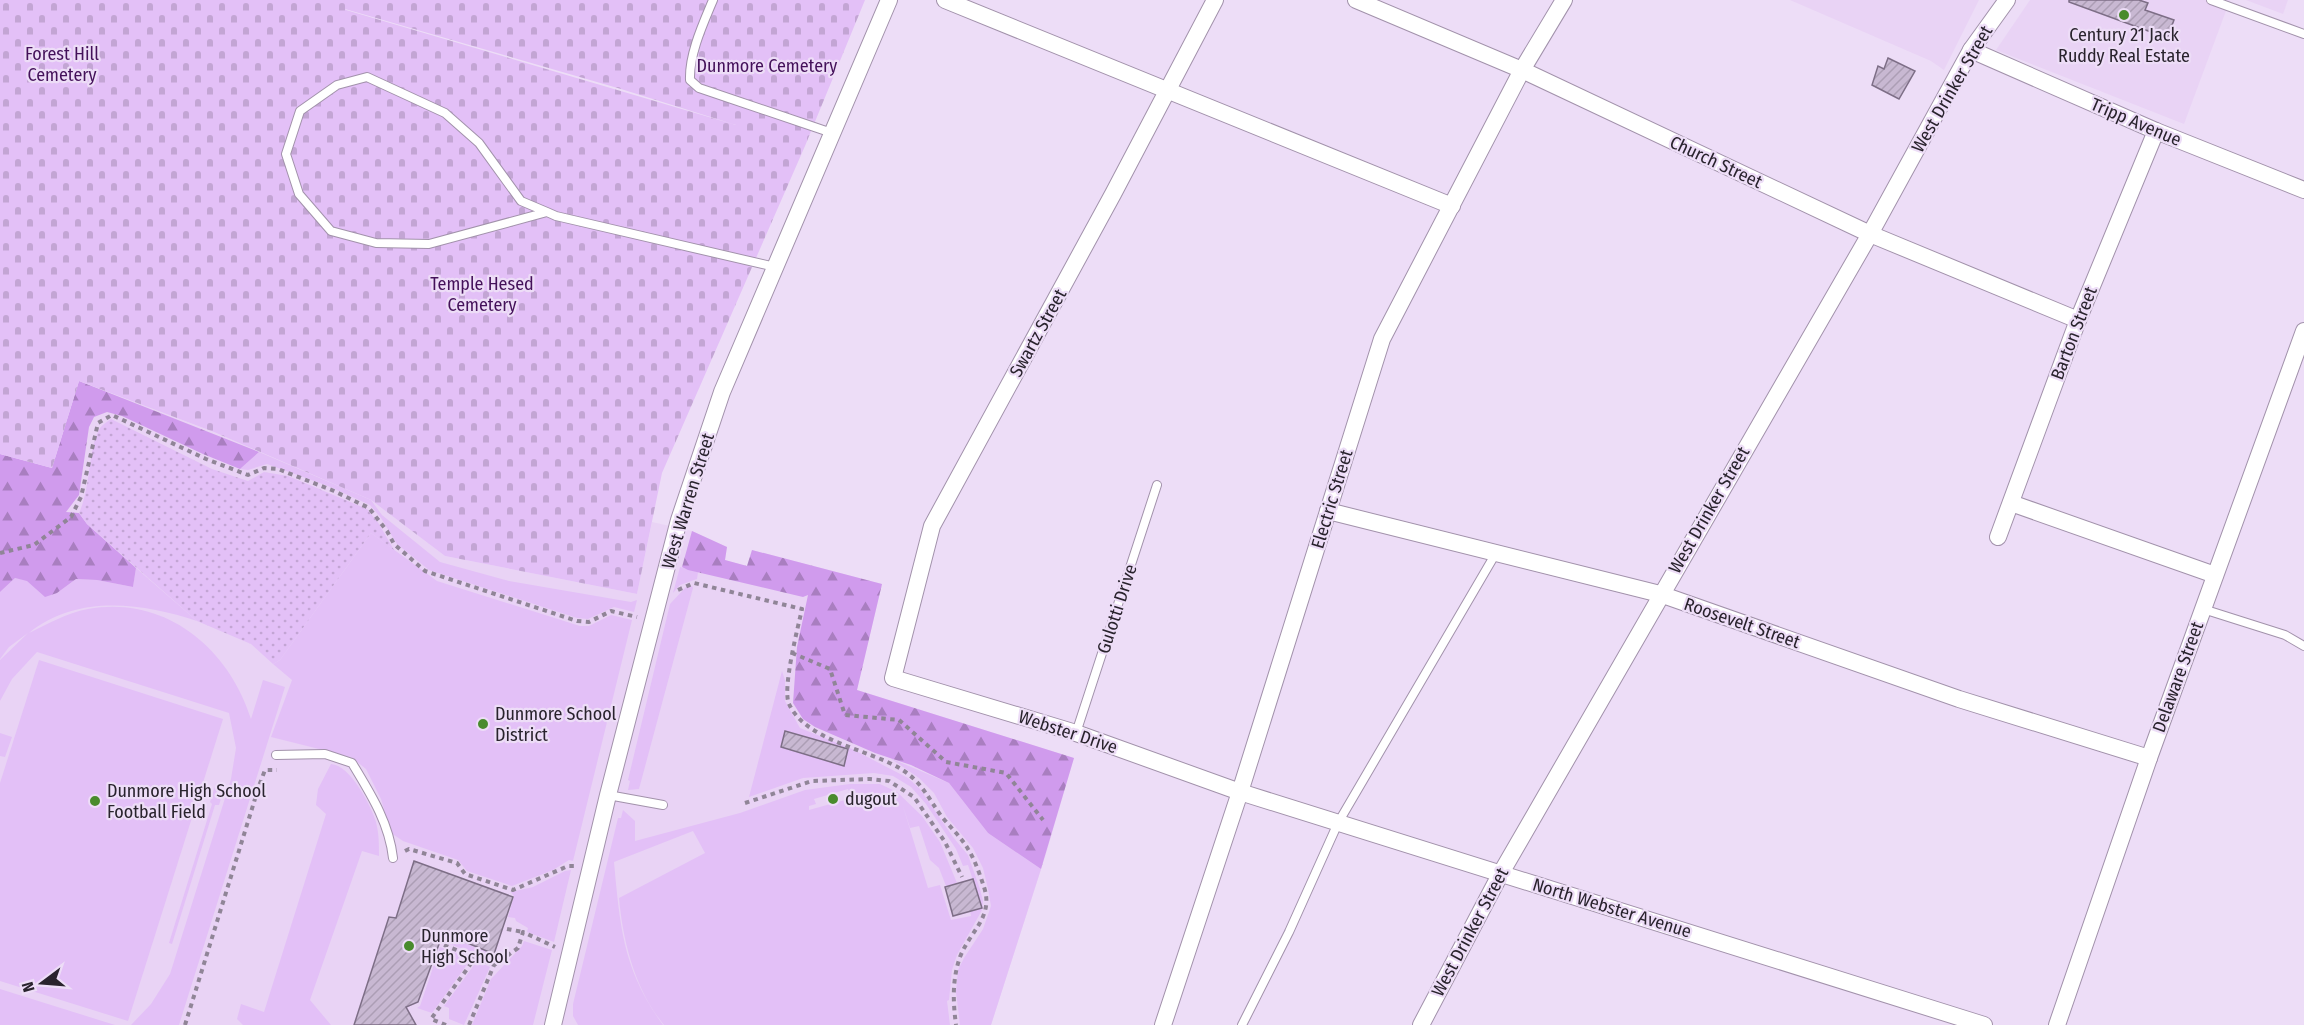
<svg xmlns="http://www.w3.org/2000/svg" width="2304" height="1025" viewBox="0 0 2304 1025" font-family="'Fira Sans Condensed',sans-serif">
  <style>
    .built { fill: #e9d3f5 }
    .green { fill: #e3c0f7; fill-rule: evenodd }
    .forest { fill: url(#forest-firs) }
    .cemetery { fill: url(#cemetery-stones); fill-rule: evenodd }
    .park { fill: url(#park-dots) }
    .building { fill: url(#building-hatch); stroke: #7d6e86; stroke-width: 1.5 }
    .lines { fill: none; stroke-linecap: round; stroke-linejoin: round }
    .lane-casing { stroke: #a292ab; stroke-width: 10 }
    .street-casing { stroke: #a292ab; stroke-width: 18 }
    .path { stroke: #908597; stroke-width: 4; stroke-dasharray: 4.5 4.5; stroke-linecap: butt }
    .lane { stroke: #fff; stroke-width: 8 }
    .street { stroke: #fff; stroke-width: 16 }
    .poi-dot { fill: #498b2d; stroke: #edddf7; stroke-width: 2 }
    .labels { text-anchor: middle; stroke-width: 4.5; stroke-linejoin: round; paint-order: stroke }
    .poi-label { font-size: 18px; fill: #29232d; stroke: #edddf7; text-anchor: start }
    .park-label { font-size: 18px; fill: #44115a; stroke: #edddf7 }
    .street-label { font-size: 18px; fill: #29232d; stroke: #edddf7 }
  </style>
  <defs>
    <pattern id="forest-firs" width="22" height="20" patternUnits="userSpaceOnUse" patternTransform="scale(1.5)"><rect width="22" height="20" fill="#d09bed"/><path d="M5 1l3.5 6h-7zM16 11l3.5 6h-7z" fill="#a97ec0"/></pattern>
    <pattern id="cemetery-stones" width="16" height="16" patternUnits="userSpaceOnUse" patternTransform="scale(1.5)"><rect width="16" height="16" fill="#e3c0f7"/><path d="M2 7V4a2 2 0 0 1 4 0v3zM10 15v-3a2 2 0 0 1 4 0v3z" fill="#c3a5d4"/></pattern>
    <pattern id="park-dots" width="8" height="8" patternUnits="userSpaceOnUse" patternTransform="scale(1.5)"><rect width="8" height="8" fill="#e3c0f7"/><path d="M2 2h.1M6 6h.1" fill="none" stroke="#c3a5d4" stroke-width="1.8" stroke-linecap="round"/></pattern>
    <pattern id="building-hatch" width="6" height="6" patternUnits="userSpaceOnUse" patternTransform="scale(1.5)"><rect width="6" height="6" fill="#c8b8d2"/><path d="M-1 1l2-2M0 6l6-6M5 7l2-2" fill="none" stroke="#ac9eb5"/></pattern>
  </defs>
  <rect width="100%" height="100%" fill="#edddf7"/>
  <g class="built">
    <polygon points="1790,0 1979,0 1944,70 1931,61"/>
    <polygon points="2030,0 2230,0 2184,124 1996,50"/>
    <polygon points="2246,0 2288,0 2283,14"/>
    <polygon points="79,381 214,432 371,500 445,556 637,594 652,522 692,531 727,547 725,560 747,566 752,550 882,584 857,690 1074,758 1046,854 991,1025 0,1025 0,454 52,468"/>
  </g>
  <g class="green">
    <polygon points="259,452 371,500 382,515 440,562 509,581 631,602 637,600 634,612 614,607 588,619 577,618 429,570 397,544 381,518 370,505 328,486 267,464 248,470 240,469"/>
    <polygon points="371,533 437,581 580,626 589,626 611,615 632,620 573,861 569,860 553,870 512,886 467,871 458,860 403,841 391,833 381,799 366,769 351,757 271,737 292,680 273,664 280,660"/>
    <polygon points="680,567 698,572 697,579 680,585 673,593"/>
    <path d="M136 568 197 621C142 603 77 594 29 633 48 624 66 613 88 609 165 595 229 648 251 719L263 680 285 687 179 1025H131L151 1004 170 974 231 779 236 748 229 713 37 652 12 679 0 701V660L28 633 9 647 0 659V592L15 578 27 580 57 593 76 579 97 580 133 587Z"/>
    <polygon points="692,586 693,588 639,789 628,790 630,781 628,780 670,604 686,587"/>
    <polygon points="39,660 223,719 128,1021 0,981 0,783"/>
    <path d="M782 671 785 680V701L800 728 852 749 908 778 920 789 953 837 968 855 980 889 983 901 982 910 957 955 952 970 949 1000 947 1001 950 1025H664C635 990 623 942 619 898L705 853 693 831 614 862C620 927 623 970 663 1025H578L573 1016V1004L618 818H621L623 810 635 821V841L740 813 805 790 850 784H880L897 792 922 816 940 842 957 883 946 886 939 868 930 860 919 826 910 828 902 803 928 888 940 885 951 920 971 916 970 911 982 908 968 865 963 866 956 849 926 804 911 787 893 776 874 773 803 778 749 797ZM848 789 852 798 809 810V806L816 804 814 799Z"/>
    <polygon points="0,733 12,737 5,757 0,756"/>
    <polygon points="890,758 949,783 988,833 1041,869 991,1025 960,1025 956,992 958,970 964,958 983,929 991,906 988,889 983,868 973,848 947,817 934,793 919,778"/>
    <path d="M331 764C350 765 371 805 376 822 379 834 379 844 379 856L362 851 310 1000 331 1025H243L237 1019 241 1004 264 1012 326 814 316 805 318 789Z"/>
    <polygon points="216,783 225,786 219,805 215,805 172,944 169,943 212,804 210,802"/>
    <polygon points="571,870 554,942 527,932 528,928 516,921 515,918 508,917 514,896 511,892 533,887 565,871"/>
    <polygon points="443,935 495,955 494,961 442,941"/>
    <polygon points="524,941 552,950 533,1025 472,1025 491,979 522,946"/>
    <polygon points="440,947 471,959 432,1013 417,1008 420,1006"/>
    <polygon points="477,961 490,967 464,1025 449,1019 449,1008 444,1006"/>
    <polygon points="0,989 115,1025 0,1025"/>
  </g>
  <g class="forest">
    <polygon points="79,381 259,452 240,469 203,454 122,416 107,412 94,417 89,427 79,495 66,512 79,513 87,524 136,568 133,587 97,580 76,579 57,593 45,597 27,581 15,578 0,592 0,454 52,468"/>
    <polygon points="692,531 727,547 725,560 747,566 752,550 882,584 857,690 1074,758 1041,869 988,833 949,783 911,765 875,753 815,727 803,719 793,703 797,647 808,595 803,597 688,570 682,567"/>
  </g>
  <path class="cemetery" d="M0 0H865L805 146 662 473 637 594 445 556 371 500 214 432 79 381 52 468 0 454ZM345 9 621 89 736 125 346 10Z"/>
  <path class="park" d="M111 419 212 469 248 481 264 472 288 476 367 509 379 524 394 550 371 533 280 660 273 664 251 644 197 621 87 524 79 513C91 488 88 448 100 428 102 425 107 422 111 419Z"/>
  <g class="building">
    <polygon points="2069,0 2139,0 2148,3 2145,10 2174,20 2166,41 2150,35 2151,32 2069,2"/>
    <polygon points="1888,58 1915,71 1899,99 1872,85 1878,66 1884,69"/>
    <polygon points="785,731 848,749 844,766 781,747"/>
    <polygon points="414,861 513,897 494,954 443,933 418,1002 406,1007 416,1025 354,1025 389,917 396,918"/>
    <polygon points="973,879 982,908 953,916 945,887"/>
  </g>
  <g class="lines">
    <defs>
      <g id="lane">
        <path d="M713 0C703 24 689 54 690 80L699 88 832 133"/>
        <polyline points="2211,0 2304,34"/>
        <polyline points="547,212 429,244 376,243 331,231 299,194 286,154 300,111 337,85 367,77 445,113 479,143 521,201 547,212 556,216 775,267"/>
        <polyline points="2203,609 2285,635 2304,646"/>
        <polyline points="1076,733 1157,485"/>
        <path d="M276 755 325 754 352 763C370 793 389 822 393 858"/>
        <polyline points="608,795 663,805"/>
        <polyline points="1242,1025 1289,932 1338,823 1496,553"/>
      </g>
      <g id="street">
        <polyline points="945,0 1452,206"/>
        <polyline points="1215,0 1113,194 932,526 893,678 1076,733 1240,792 1984,1025"/>
        <polyline points="1356,0 1522,70 1870,234 2078,320"/>
        <polyline points="1971,50 2156,131 2304,190"/>
        <polyline points="2011,503 2215,575"/>
        <polyline points="1328,511 1660,594 1959,699 2149,758"/>
        <polyline points="1998,537 2078,320 2156,131"/>
        <polyline points="553,1025 608,795 679,520 722,392 889,0"/>
        <polyline points="1163,1025 1240,792 1382,339 1522,70 1564,0"/>
        <polyline points="1421,1025 1501,873 1870,234 1971,50 2007,0"/>
        <polyline points="2057,1025 2149,758 2304,331"/>
      </g>
    </defs>
    <use href="#lane" class="lane-casing"/>
    <use href="#street" class="street-casing"/>
    <g class="path">
      <polyline points="0,553 34,545 71,517 81,497 98,423 112,415 206,459 248,475 264,468 278,469 334,491 369,508 387,531 394,544 425,571 577,621 589,622 611,611 637,617"/>
      <path d="M678 590 694 583 802 609C798 627 782 689 789 704 806 741 868 749 901 769 922 782 928 798 942 817 951 828 961 837 968 849 975 860 980 875 984 887 994 917 970 931 960 957 952 980 953 1002 956 1025"/>
      <polyline points="792,653 830,669 845,715 899,720 946,762 1006,773 1043,820"/>
      <polyline points="745,803 812,781 870,779 889,781 914,797 945,842 962,877"/>
      <polyline points="405,851 409,849 457,863 465,874 513,890 568,866 574,866"/>
      <polyline points="507,929 523,932"/>
      <polyline points="444,945 494,965"/>
      <polyline points="185,1025 259,786 265,770 277,770"/>
      <polyline points="446,1025 431,1019 475,958"/>
      <polyline points="469,1025 494,965 518,948 523,932 555,947"/>
    </g>
    <use href="#lane" class="lane"/>
    <use href="#street" class="street"/>
  </g>
  <g class="poi-dot">
    <circle cx="2124" cy="15" r="6"/>
    <circle cx="483" cy="724" r="6"/>
    <circle cx="833" cy="799" r="6"/>
    <circle cx="95" cy="801" r="6"/>
    <circle cx="409" cy="946" r="6"/>
  </g>
  <g class="labels">
    <g class="poi-label">
      <text x="2124" y="41" text-anchor="middle">Century 21 Jack<tspan x="2124" dy="21">Ruddy Real Estate</tspan></text>
      <text x="495" y="720">Dunmore School<tspan x="495" dy="21">District</tspan></text>
      <text x="107" y="797">Dunmore High School<tspan x="107" dy="21">Football Field</tspan></text>
      <text x="845" y="805">dugout</text>
      <text x="421" y="942">Dunmore<tspan x="421" dy="21">High School</tspan></text>
    </g>
    <g class="park-label">
      <text x="62" y="60">Forest Hill<tspan x="62" dy="21">Cemetery</tspan></text>
      <text x="767" y="72">Dunmore Cemetery</text>
      <text x="482" y="290">Temple Hesed<tspan x="482" dy="21">Cemetery</tspan></text>
    </g>
    <g class="street-label">
      <text transform="translate(1952 89) rotate(-60)" y="6">West Drinker Street</text>
      <text transform="translate(2136 122) rotate(23)" y="6">Tripp Avenue</text>
      <text transform="translate(1716 162) rotate(25)" y="6">Church Street</text>
      <text transform="translate(1038 333) rotate(-61)" y="6">Swartz Street</text>
      <text transform="translate(2074 333) rotate(-69)" y="6">Barton Street</text>
      <text transform="translate(1332 499) rotate(-73)" y="6">Electric Street</text>
      <text transform="translate(688 501) rotate(-73)" y="6">West Warren Street</text>
      <text transform="translate(1709 510) rotate(-60)" y="6">West Drinker Street</text>
      <text transform="translate(1117 609) rotate(-72)" y="6">Gulotti Drive</text>
      <text transform="translate(1742 623) rotate(19)" y="6">Roosevelt Street</text>
      <text transform="translate(2178 677) rotate(-70)" y="6">Delaware Street</text>
      <text transform="translate(1068 732) rotate(18)" y="6">Webster Drive</text>
      <text transform="translate(1612 908) rotate(17)" y="6">North Webster Avenue</text>
      <text transform="translate(1470 932) rotate(-62)" y="6">West Drinker Street</text>
    </g>
  </g>
  <g transform="translate(42 983) rotate(254)" stroke="#edddf7" stroke-width="4.5" paint-order="stroke">
  <path d="M0-4.5L10 22L0 15L-10 22Z" fill="#29232d"/>
  <text y="-9" font-size="16" font-weight="bold" text-anchor="middle" fill="#29232d">N</text>
  </g>
</svg>
